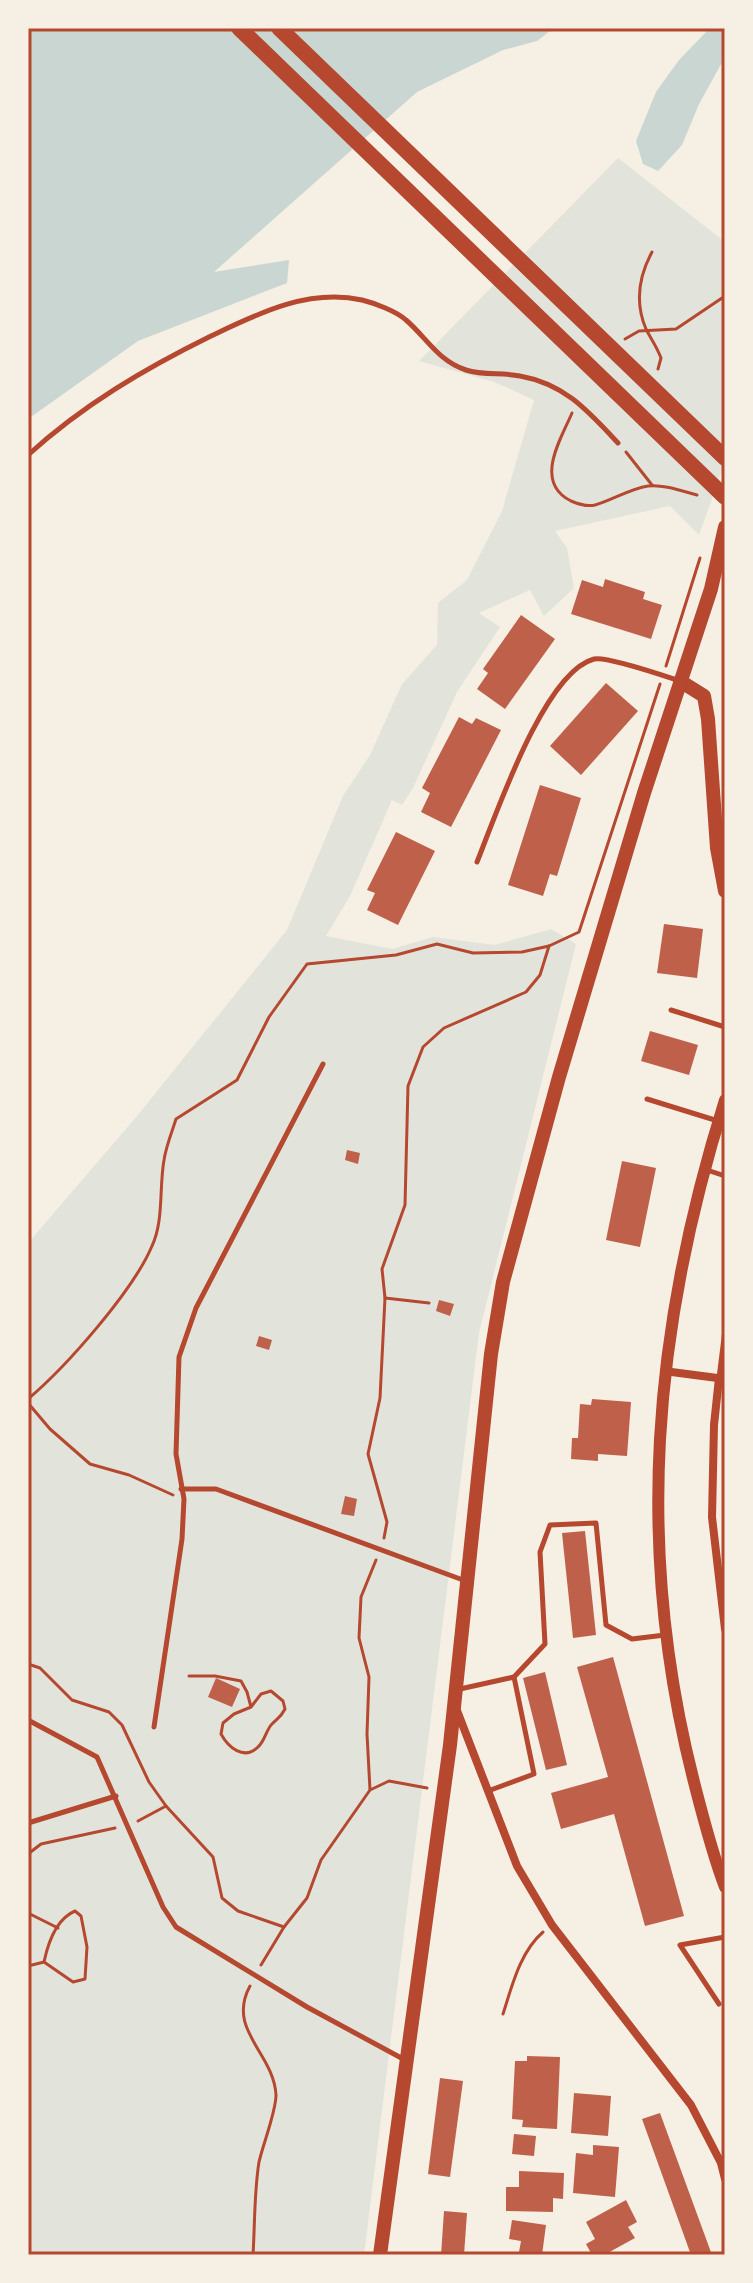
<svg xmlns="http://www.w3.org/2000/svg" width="753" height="2283" viewBox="0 0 753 2283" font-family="'Exo 2',sans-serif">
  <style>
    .green { fill: #e2e4dc }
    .water { fill: #c9d6d2 }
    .building { fill: #bf614a }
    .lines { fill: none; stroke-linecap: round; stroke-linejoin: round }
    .path { stroke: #b5482f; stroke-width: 3 }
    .service { stroke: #b5482f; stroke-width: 5 }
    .minor { stroke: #b5482f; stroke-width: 8 }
    .tertiary { stroke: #b5482f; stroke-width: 12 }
    .secondary { stroke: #b5482f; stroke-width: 14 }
    .primary { stroke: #b5482f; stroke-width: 16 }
    .neatline { fill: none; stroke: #b5482f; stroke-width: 3 }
  </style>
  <rect width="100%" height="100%" fill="#f6efe4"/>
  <polygon class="green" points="618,158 725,242 725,462 699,535 670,506 555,531 567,548 574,588 544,616 530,590 479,613 500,627 457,692 413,788 402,805 392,800 350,896 326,936 392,949 433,937 495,945 551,929 576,944 479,1333 364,2255 28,2255 28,1243 137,1116 287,930 343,796 370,755 402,684 437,645 438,603 467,580 502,511 534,400 494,382 419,361"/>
  <g class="water">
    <polygon points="28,28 554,28 537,41 503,50 417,92 214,272 289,260 287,283 138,341 28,419"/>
    <polygon points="710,28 725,28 725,57 699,104 682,145 658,171 643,164 636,141 656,92 679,60"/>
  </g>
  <g class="building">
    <polygon points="605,579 645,592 643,599 662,605 651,639 571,614 582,580 603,587"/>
    <polygon points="521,615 555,639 505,709 477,689 488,673 483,669"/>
    <polygon points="606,683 638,711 581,775 550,746"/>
    <polygon points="459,717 472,724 476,718 501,730 451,827 421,812 430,793 422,788"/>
    <polygon points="540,785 581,798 557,876 550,874 543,896 508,885"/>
    <polygon points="396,832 435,851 398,925 367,910 375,893 367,890"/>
    <polygon points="664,924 703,929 697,978 657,973"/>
    <polygon points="650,1031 698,1045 689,1075 641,1061"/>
    <polygon points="347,1150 360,1153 358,1164 345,1160"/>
    <polygon points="622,1161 656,1168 640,1247 606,1240"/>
    <polygon points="439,1300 454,1304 450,1316 436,1311"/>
    <polygon points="259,1336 272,1340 269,1350 256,1346"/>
    <polygon points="592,1399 631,1402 627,1456 598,1454 598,1461 571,1459 572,1438 578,1438 580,1404 591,1405"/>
    <polygon points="345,1496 357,1499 354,1516 341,1514"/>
    <polygon points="585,1531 596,1635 573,1638 562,1533"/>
    <polygon points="613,1657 684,1916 645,1926 614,1814 561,1829 551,1793 608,1777 577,1667"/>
    <polygon points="545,1672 567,1765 546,1770 523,1678"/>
    <polygon points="216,1678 240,1689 232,1707 208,1697"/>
    <polygon points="527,2056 560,2057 557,2129 522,2127 523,2120 512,2119 515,2061 527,2061"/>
    <polygon points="440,2078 463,2081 450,2177 428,2174"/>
    <polygon points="574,2093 611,2096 608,2136 571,2133"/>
    <polygon points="660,2113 712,2255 691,2255 642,2119"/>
    <polygon points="514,2134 536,2136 534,2156 512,2154"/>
    <polygon points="593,2145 619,2147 615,2197 573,2193 576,2153 593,2155"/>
    <polygon points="519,2171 564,2173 563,2199 553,2198 553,2212 506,2211 506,2187 519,2187"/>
    <polygon points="626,2200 637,2222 628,2227 635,2238 604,2255 592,2255 586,2244 595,2239 586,2222"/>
    <polygon points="444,2211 467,2213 464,2255 441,2255"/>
    <polygon points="512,2220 546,2225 542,2255 519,2252 521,2241 509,2239"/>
  </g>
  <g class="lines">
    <g class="path">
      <path d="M652 252C639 276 635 303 646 329 651 339 657 347 661 358L658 369"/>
      <polyline points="625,339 639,331 676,329 725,296"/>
      <path d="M572 413C561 439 533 482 571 501 578 504 586 507 595 505 613 500 629 489 648 486 663 484 682 491 697 495"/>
      <polyline points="626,452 652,485"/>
      <polyline points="666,666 700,558"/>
      <polyline points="385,1298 429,1303"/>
      <path d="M28 1399C66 1367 133 1291 152 1246 164 1220 159 1188 164 1160 166 1146 172 1132 176 1119L237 1080 269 1017 307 964 396 955 437 944 473 953 522 952 549 946 579 932 660 684"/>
      <polyline points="28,1403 50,1429 90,1464 129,1475 173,1495"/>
      <polyline points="384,1538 387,1522 368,1454 380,1398 385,1298 382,1269 405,1205 408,1086 423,1047 444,1028 526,992 540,975 549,946"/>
      <polyline points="28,1664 40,1668 72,1700 109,1712 122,1725 149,1782 166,1806 213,1857 222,1898 238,1911 284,1927 261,1965"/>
      <path d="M189 1676H215L241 1681 247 1692 251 1707 234 1714 223 1723 221 1734C228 1747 244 1761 258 1747 265 1741 266 1730 272 1724 278 1718 281 1717 285 1709L283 1701 271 1691 261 1694 251 1707"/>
      <polyline points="370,1790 367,1734 369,1677 359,1638 361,1597 376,1560"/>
      <polyline points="138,1821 166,1806"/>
      <polyline points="28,1854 41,1844 115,1828"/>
      <path d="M75 1911 81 1916 87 1947 85 1979 73 1982 44 1962C48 1943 56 1919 75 1911Z"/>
      <polyline points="28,1913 58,1928"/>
      <polyline points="284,1927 307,1898 321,1860 370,1790 389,1781 427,1788"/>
      <polyline points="28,1966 44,1962"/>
      <path d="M250 1986C226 2030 274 2053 276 2095 276 2112 263 2144 259 2162 254 2193 255 2223 253 2255"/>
      <path d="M503 2014C512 1986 520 1952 543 1932"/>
    </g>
    <g class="service">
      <path d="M28 455C83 405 144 369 211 336 257 314 308 288 362 300 374 303 396 311 406 320 426 337 438 361 466 370 484 376 502 372 520 376 565 384 588 411 618 443"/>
      <path d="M477 862C496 815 544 672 594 659 606 656 662 675 677 680"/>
      <polyline points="671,1010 725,1027"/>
      <polyline points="647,1099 718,1121"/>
      <polyline points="704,1169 725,1176"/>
      <polyline points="719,1378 725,1330"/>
      <polyline points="181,1489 216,1489 463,1580"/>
      <polyline points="514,1677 545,1644 540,1552 550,1525 596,1523 606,1625 632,1639 665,1635"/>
      <polyline points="460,1689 514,1677 534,1774 488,1791"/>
      <polyline points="28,1720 97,1757 163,1907 176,1927 307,2007 405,2060"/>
      <polyline points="154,1727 182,1539 184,1499 176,1454 179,1357 196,1308 323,1064"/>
      <polyline points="28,1823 116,1796"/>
      <polyline points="719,2004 680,1945 725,1937"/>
    </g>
    <g class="minor">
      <polyline points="664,1371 725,1379"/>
      <polyline points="719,1378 714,1425 712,1517 725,1629"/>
      <polyline points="456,1708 517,1866 552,1925 691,2105 721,2163 725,2179"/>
    </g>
    <path class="tertiary" d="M725 1100C653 1329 634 1548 694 1782 703 1817 712 1853 725 1887"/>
    <g class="secondary">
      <polyline points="680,681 704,696 708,719 717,848 725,891"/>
      <polyline points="380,2255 450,1745 491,1354 503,1282 559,1077 644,793 711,589 725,527"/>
    </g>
    <g class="primary">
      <polyline points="239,28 725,497"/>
      <polyline points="279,28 725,458"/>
    </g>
  </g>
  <rect width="753" height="2283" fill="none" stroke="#f6efe4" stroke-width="60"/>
  <rect x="30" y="30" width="693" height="2223" class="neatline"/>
</svg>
